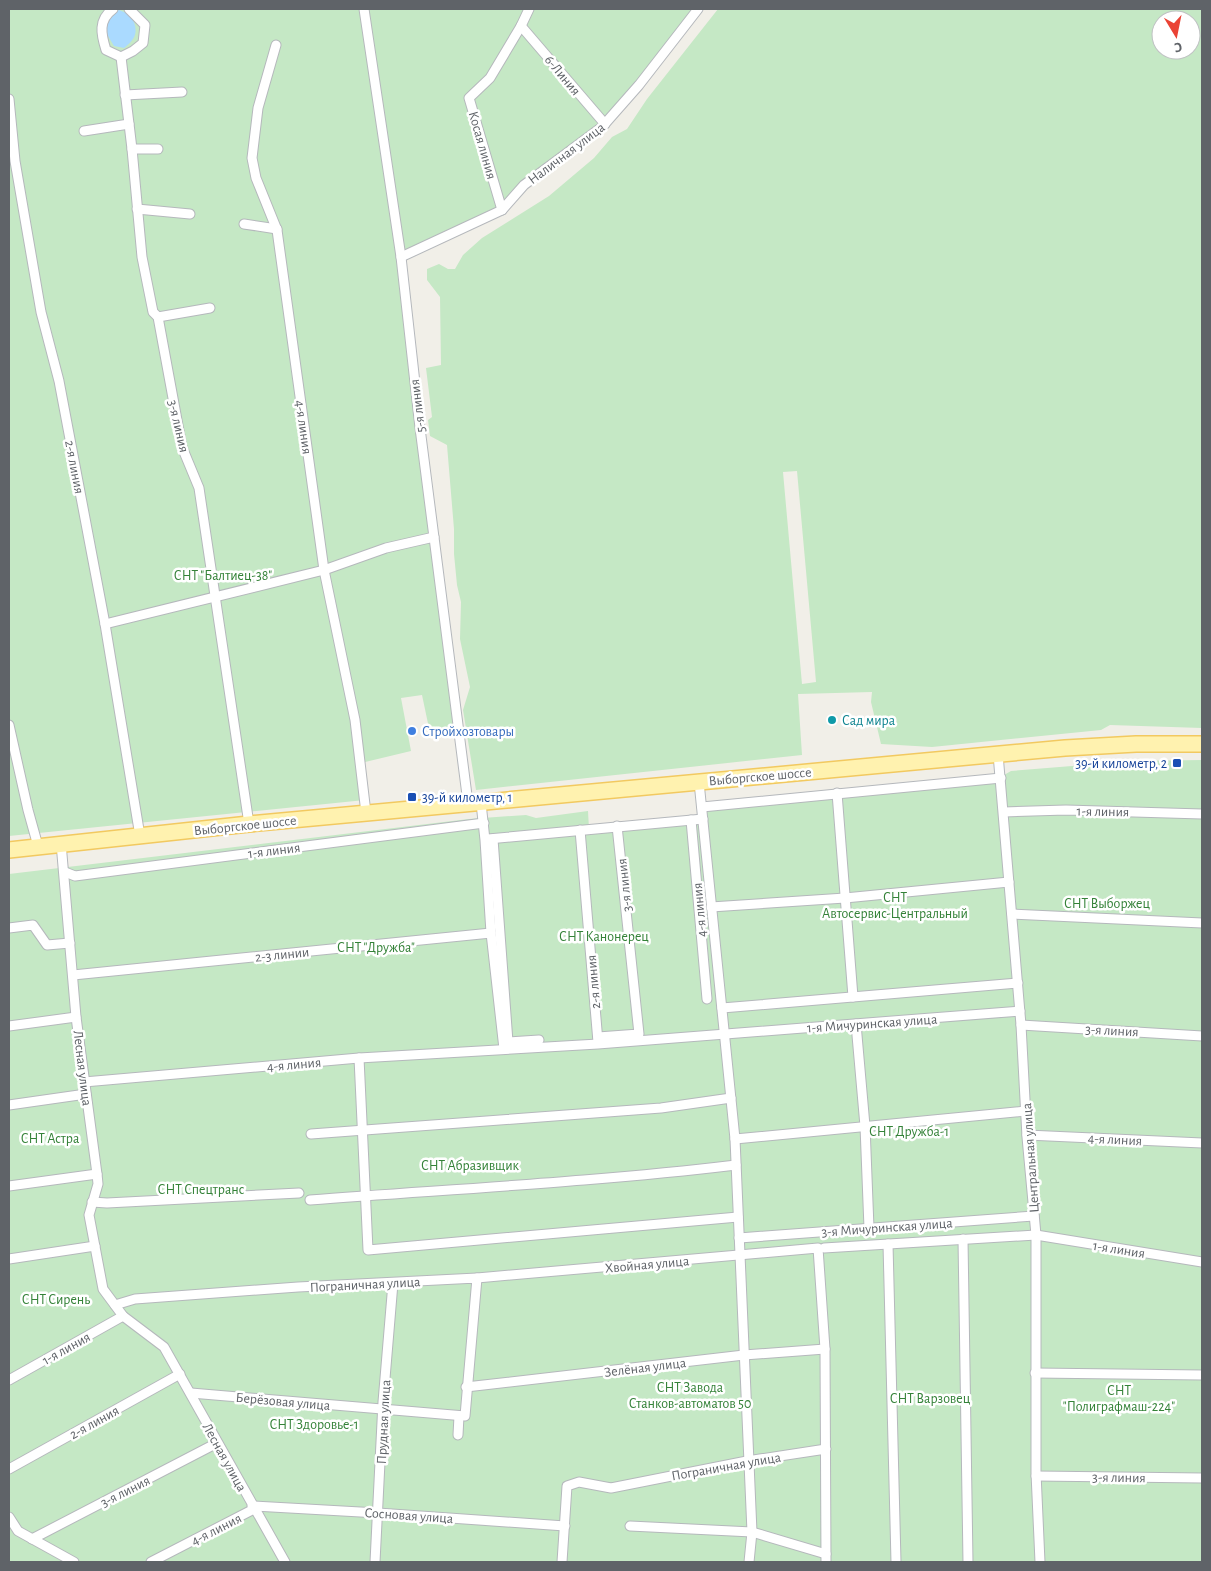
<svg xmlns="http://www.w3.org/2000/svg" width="1211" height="1571" viewBox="0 0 1211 1571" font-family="'Alegreya Sans',sans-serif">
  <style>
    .green { fill: #c5e8c5; fill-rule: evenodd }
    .water { fill: #aadaff }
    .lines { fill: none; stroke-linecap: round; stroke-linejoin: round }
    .street-casing { stroke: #b5b8bc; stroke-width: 11 }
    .primary-casing { stroke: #f2c960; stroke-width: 18 }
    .street { stroke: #fff; stroke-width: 9 }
    .primary { stroke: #fff2af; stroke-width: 15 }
    .culture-dot { fill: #0f9aa8; stroke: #fff; stroke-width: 2 }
    .shop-dot { fill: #3f7fe0; stroke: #fff; stroke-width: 2 }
    .transit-dot { fill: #1a4fb4; stroke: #fff; stroke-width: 2 }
    .labels { text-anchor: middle; stroke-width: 5; stroke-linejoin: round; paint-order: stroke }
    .street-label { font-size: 14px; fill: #5f6368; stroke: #fff }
    .park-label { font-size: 14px; fill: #348238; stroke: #fff }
    .culture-label { font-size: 14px; fill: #0d838f; stroke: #fff; text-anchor: start }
    .shop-label { font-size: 14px; fill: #366cbe; stroke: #fff; text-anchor: start }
    .transit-label { font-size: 14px; fill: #164399; stroke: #fff; text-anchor: end }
  </style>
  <rect width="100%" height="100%" fill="#f1efe8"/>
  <g class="green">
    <polygon points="9,9 698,9 605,124 522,185 502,210 401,257 458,728 430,733 422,695 401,698 411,751 361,763 365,800 9,836"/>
    <path d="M718 9H1202V728L1110 725 1101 730 932 747 881 744 871 702 872 692 798 694 802 755 476 790 463 710 470 687 460 639 461 602 457 585 454 554V529L447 445 430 436 428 420 432 417 426 368 441 365 440 297 427 280V269L439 264 448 269H455L463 255 482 238 549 196 594 158 612 137 627 129 647 99ZM1161 20H1191V50H1161ZM797 471 816 682 802 684 783 472Z"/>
    <polygon points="1202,760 1202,1562 9,1562 9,874 469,819 526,815 536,818 588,811 589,829 696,819 702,808 1004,775 1011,771 1134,761"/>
  </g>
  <path class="water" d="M119 10 131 15C138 30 138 37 124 48L114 46 105 31 108 16Z"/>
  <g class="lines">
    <defs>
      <g id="street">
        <path d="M113 9C98 20 101 34 106 50L121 57 133 51 143 43 145 25 129 9"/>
        <polyline points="364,9 401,257 420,428 468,803"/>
        <polyline points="521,26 605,124"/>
        <polyline points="276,45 258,108 252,158 256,178 277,230 324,570 355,720 366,813"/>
        <polyline points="121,57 132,149 142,257 153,312 158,317 182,447 199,488 249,824"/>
        <polyline points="125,95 182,92"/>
        <polyline points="9,99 15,161 41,312 59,381 105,624 140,836"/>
        <polyline points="84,131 129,124"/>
        <polyline points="132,149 158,149"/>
        <polyline points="137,209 190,214"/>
        <polyline points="502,210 469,98 490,78 521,26 529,9"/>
        <polyline points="244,224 277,229"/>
        <polyline points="401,257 502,210 524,185 602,127 639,85 698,9"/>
        <polyline points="158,317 210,308"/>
        <polyline points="105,624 324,570 386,548 434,537"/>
        <polyline points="9,725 28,810 38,846"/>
        <polyline points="998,754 1021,1025 1027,1137 1036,1235 1036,1473 1040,1562"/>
        <polyline points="699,782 735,1139 752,1532 749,1562"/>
        <polyline points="837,793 853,997"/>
        <polyline points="481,803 485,840 491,933 504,1049"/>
        <polyline points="702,807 1001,778"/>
        <polyline points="1004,812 1066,810 1202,814"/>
        <polyline points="691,820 707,999"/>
        <polyline points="580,830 598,1042"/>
        <polyline points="488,839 703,819"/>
        <polyline points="493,839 508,1042 539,1040"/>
        <polyline points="61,843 76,1017 97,1174 98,1184 89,1215 103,1289 123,1316 164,1347 285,1562"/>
        <polyline points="65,872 75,876 484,823"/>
        <polyline points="711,907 845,898 1009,882"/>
        <polyline points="1012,914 1202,923"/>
        <polyline points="9,928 33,925 47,945 70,943"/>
        <polyline points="73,975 491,933"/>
        <polyline points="722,1008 1018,983"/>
        <polyline points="856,1024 865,1126 869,1228"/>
        <polyline points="1021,1025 1202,1036"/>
        <polyline points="9,1026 76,1017"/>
        <polyline points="598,1037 639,1034 617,826"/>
        <polyline points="359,1058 368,1250 738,1217"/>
        <polyline points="84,1082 359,1058 598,1044 1020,1011"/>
        <polyline points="9,1105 86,1094"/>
        <polyline points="311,1134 661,1108 731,1098"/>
        <polyline points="1027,1135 1202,1143"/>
        <polyline points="735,1139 1026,1111"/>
        <polyline points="9,1186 97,1174"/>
        <path d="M310 1200C452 1189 594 1182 736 1165"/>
        <polyline points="92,1202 107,1203 299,1193"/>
        <polyline points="739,1238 1034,1216"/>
        <polyline points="963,1239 968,1562"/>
        <polyline points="888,1244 896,1562"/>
        <polyline points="824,1248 1036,1235 1202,1262"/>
        <polyline points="9,1259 95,1246"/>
        <polyline points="477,1278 818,1248 825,1349 826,1562"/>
        <polyline points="115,1305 135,1299 298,1287 477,1278 465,1416 191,1393"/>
        <polyline points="1035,1373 1202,1375"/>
        <polyline points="9,1380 123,1316"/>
        <polyline points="466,1387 744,1355 825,1349"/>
        <polyline points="458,1435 459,1416"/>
        <polyline points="9,1469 180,1374"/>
        <polyline points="1036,1476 1202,1478"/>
        <polyline points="252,1506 378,1513 565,1526"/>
        <polyline points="9,1517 18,1531 74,1562"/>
        <polyline points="630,1526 752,1532 826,1554"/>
        <polyline points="32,1539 217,1443"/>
        <polyline points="151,1562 254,1509"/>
        <polyline points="375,1562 383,1402 393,1283"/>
        <polyline points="562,1562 567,1486 579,1482 611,1488 747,1461 826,1449"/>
      </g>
      <polyline id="primary" points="9,850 249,824 1065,748 1136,744 1202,744"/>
    </defs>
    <use href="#street" class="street-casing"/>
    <use href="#primary" class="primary-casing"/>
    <use href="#street" class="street"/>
    <use href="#primary" class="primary"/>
  </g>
  <circle class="culture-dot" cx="832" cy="720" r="5"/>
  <circle class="shop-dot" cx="412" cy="731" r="5"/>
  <g class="transit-dot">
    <rect x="1172" y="758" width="10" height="10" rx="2.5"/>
    <rect x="407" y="792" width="10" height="10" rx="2.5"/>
  </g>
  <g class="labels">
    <g class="street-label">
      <text transform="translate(563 75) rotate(50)" y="5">6-Линия</text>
      <text transform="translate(483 145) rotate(74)" y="5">Косая линия</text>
      <text transform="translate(566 153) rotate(-37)" y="5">Наличная улица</text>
      <text transform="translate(417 406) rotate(-97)" y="5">5-я линия</text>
      <text transform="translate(179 426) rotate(77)" y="5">3-я линия</text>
      <text transform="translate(304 427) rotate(82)" y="5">4-я линия</text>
      <text transform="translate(75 467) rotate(79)" y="5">2-я линия</text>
      <text transform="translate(760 776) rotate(-5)" y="5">Выборгское шоссе</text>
      <text transform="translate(1103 811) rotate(1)" y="5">1-я линия</text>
      <text transform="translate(245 825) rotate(-6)" y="5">Выборгское шоссе</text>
      <text transform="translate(274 850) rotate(-7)" y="5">1-я линия</text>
      <text transform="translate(624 885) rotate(-96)" y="5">3-я линия</text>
      <text transform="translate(699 910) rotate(-95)" y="5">4-я линия</text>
      <text transform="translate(282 954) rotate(-6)" y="5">2-3 линии</text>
      <text transform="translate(593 982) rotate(-95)" y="5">2-я линия</text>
      <text transform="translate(872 1023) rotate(-4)" y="5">1-я Мичуринская улица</text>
      <text transform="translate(1112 1030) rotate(3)" y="5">3-я линия</text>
      <text transform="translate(294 1064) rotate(-5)" y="5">4-я линия</text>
      <text transform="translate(83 1068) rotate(83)" y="5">Лесная улица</text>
      <text transform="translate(1115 1139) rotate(3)" y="5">4-я линия</text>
      <text transform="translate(1030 1158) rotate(-94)" y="5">Центральная улица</text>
      <text transform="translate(887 1227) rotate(-4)" y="5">3-я Мичуринская улица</text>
      <text transform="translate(1119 1249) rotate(9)" y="5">1-я линия</text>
      <text transform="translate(647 1264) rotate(-5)" y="5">Хвойная улица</text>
      <text transform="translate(365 1284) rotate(-3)" y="5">Пограничная улица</text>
      <text transform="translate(66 1348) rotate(-29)" y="5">1-я линия</text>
      <text transform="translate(645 1367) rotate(-7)" y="5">Зелёная улица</text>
      <text transform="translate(283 1401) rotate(5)" y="5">Берёзовая улица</text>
      <text transform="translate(94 1422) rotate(-29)" y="5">2-я линия</text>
      <text transform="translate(383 1422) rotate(-87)" y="5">Прудная улица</text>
      <text transform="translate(225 1457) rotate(61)" y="5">Лесная улица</text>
      <text transform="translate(726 1466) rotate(-10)" y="5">Пограничная улица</text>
      <text transform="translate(1119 1477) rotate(1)" y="5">3-я линия</text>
      <text transform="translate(125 1491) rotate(-27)" y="5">3-я линия</text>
      <text transform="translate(409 1515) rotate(4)" y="5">Сосновая улица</text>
      <text transform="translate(216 1529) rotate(-27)" y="5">4-я линия</text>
    </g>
    <g class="park-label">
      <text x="223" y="580">СНТ "Балтиец-38"</text>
      <text x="895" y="902">СНТ<tspan x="895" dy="16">Автосервис-Центральный</tspan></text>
      <text x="1107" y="908">СНТ Выборжец</text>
      <text x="604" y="941">СНТ Канонерец</text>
      <text x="376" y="952">СНТ "Дружба"</text>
      <text x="909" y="1136">СНТ Дружба-1</text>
      <text x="50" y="1143">СНТ Астра</text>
      <text x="470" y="1170">СНТ Абразивщик</text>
      <text x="201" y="1194">СНТ Спецтранс</text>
      <text x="56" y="1304">СНТ Сирень</text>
      <text x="690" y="1392">СНТ Завода<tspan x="690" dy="16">Станков-автоматов 50</tspan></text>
      <text x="1119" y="1395">СНТ<tspan x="1119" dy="16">"Полиграфмаш-224"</tspan></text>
      <text x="930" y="1403">СНТ Варзовец</text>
      <text x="314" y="1429">СНТ Здоровье-1</text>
    </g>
    <g class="culture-label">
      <text x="842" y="725">Сад мира</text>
    </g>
    <g class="shop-label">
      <text x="422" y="736">Стройхозтовары</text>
    </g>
    <g class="transit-label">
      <text x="1167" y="768">39-й километр, 2</text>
      <text x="422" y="802" text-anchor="start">39-й километр, 1</text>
    </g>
  </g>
  <rect width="1211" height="1571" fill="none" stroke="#5f6368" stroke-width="20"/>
  <g transform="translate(1176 35) rotate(170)"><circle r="24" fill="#ffffff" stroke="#bfc1c3"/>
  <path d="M0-4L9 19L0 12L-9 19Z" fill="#ea4335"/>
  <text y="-8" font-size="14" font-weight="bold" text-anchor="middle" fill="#5f6368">С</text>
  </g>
</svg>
